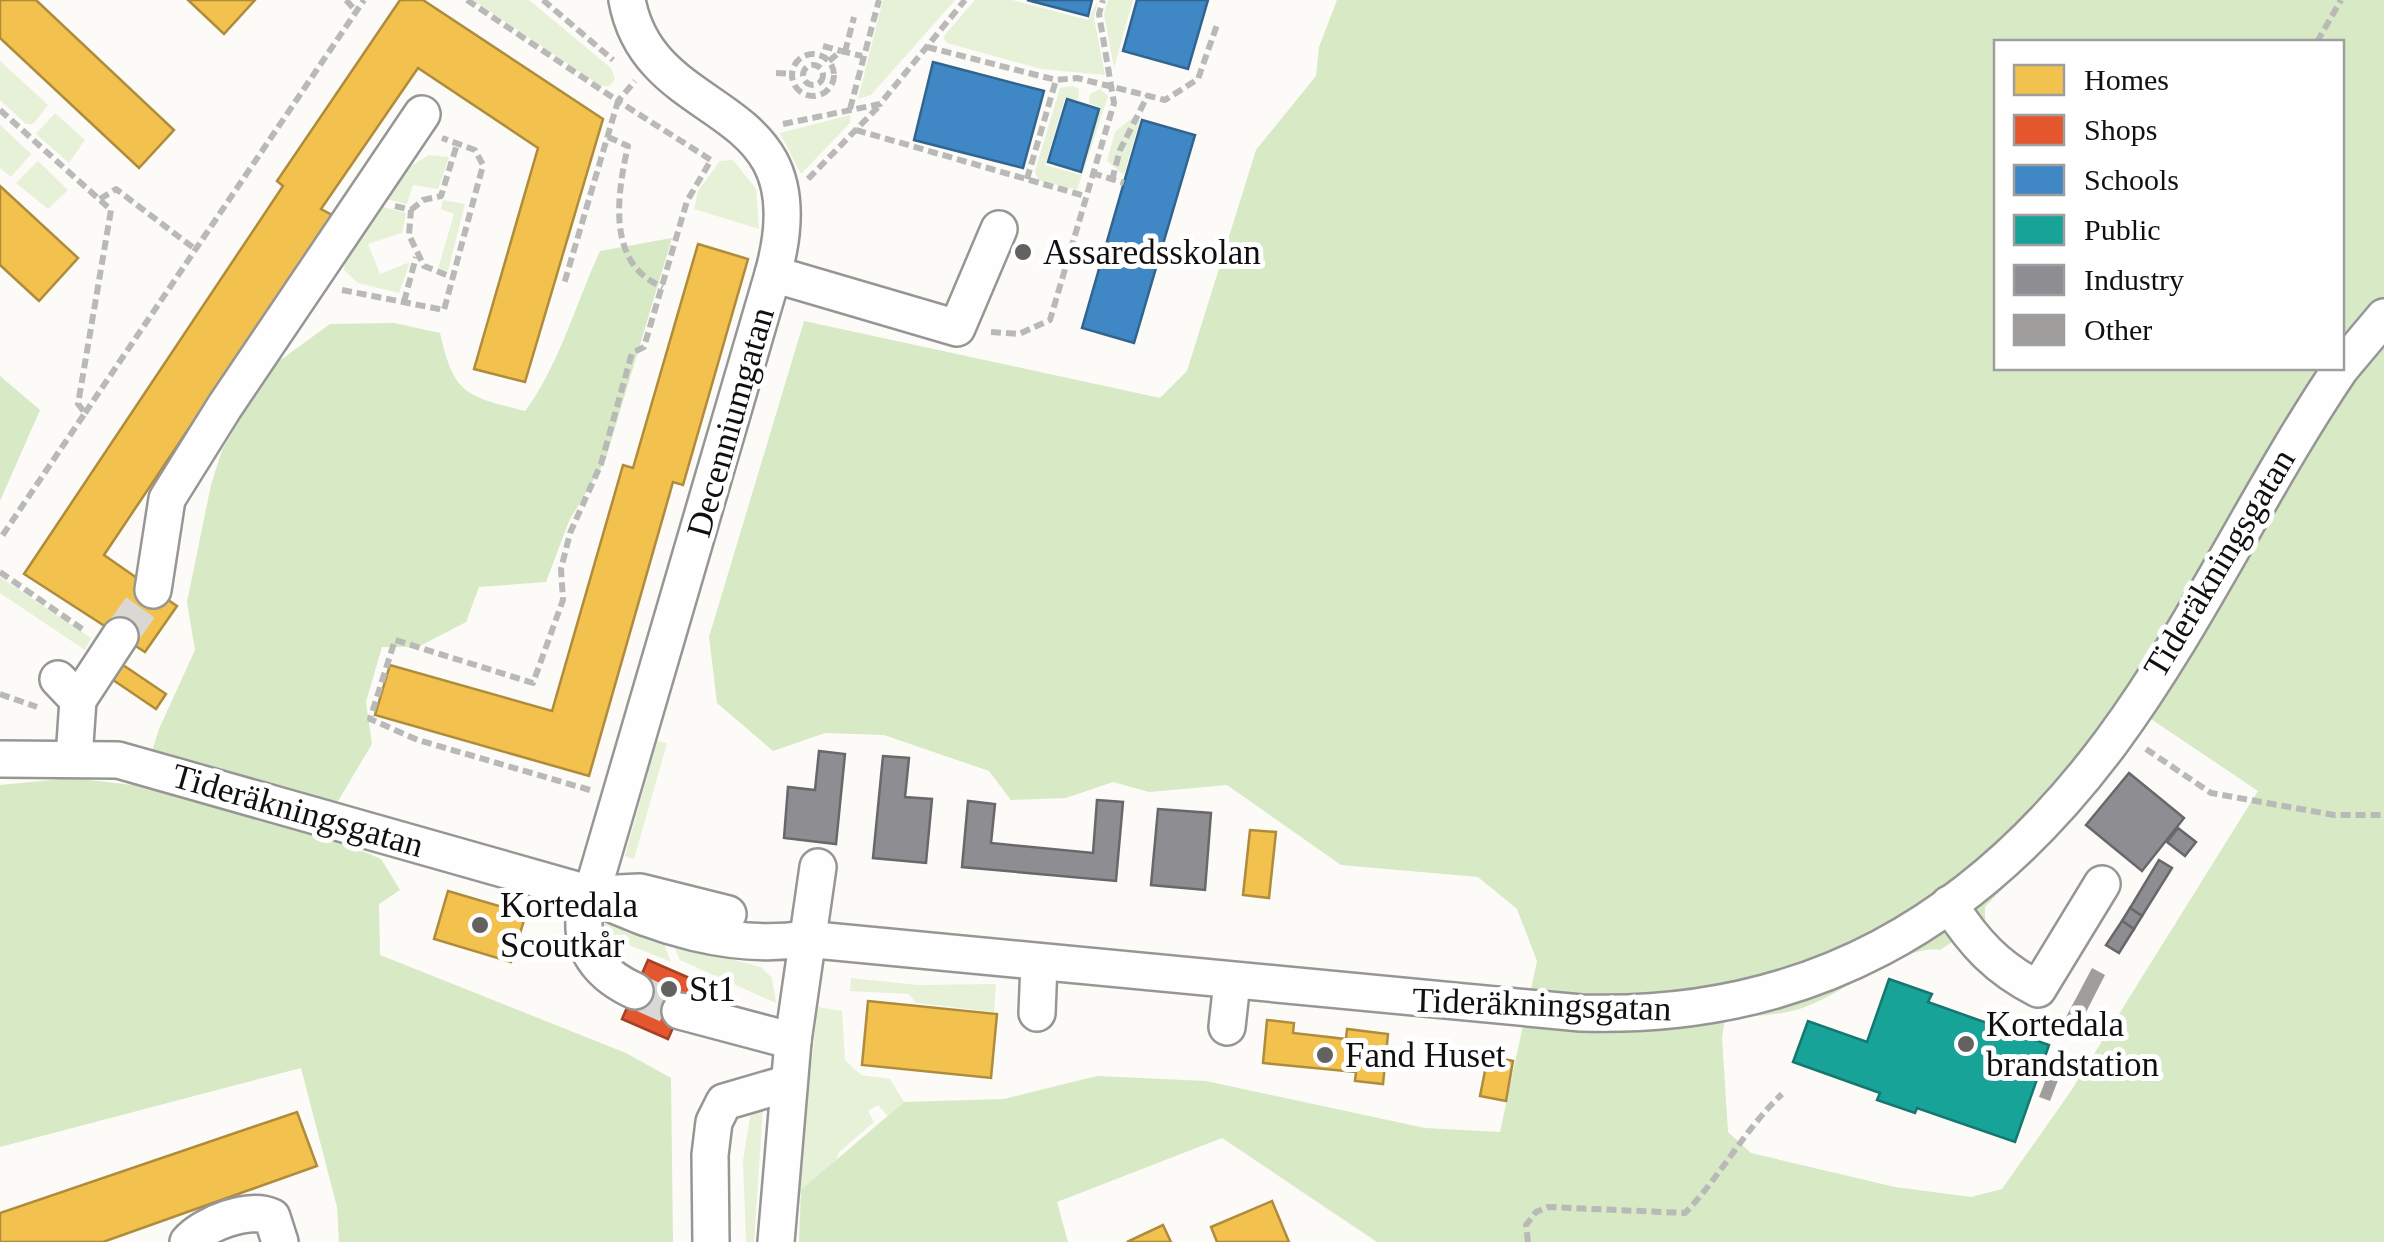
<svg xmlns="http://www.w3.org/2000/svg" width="2384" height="1242" viewBox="0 0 2384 1242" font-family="'Times New Roman',serif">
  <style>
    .green { fill: #e7f1d7 }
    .forest { fill: #d7e9c5; fill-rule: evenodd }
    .homes { fill: #f2c14e; stroke: #ae8c3b; stroke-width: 2.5 }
    .shops { fill: #e4572e; stroke: #a44225; stroke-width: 2.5 }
    .schools { fill: #3f88c5; stroke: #31648f; stroke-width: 2.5 }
    .public { fill: #17a398; stroke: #15776f; stroke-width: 2.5 }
    .industry { fill: #8d8d92; stroke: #68686b; stroke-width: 2.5 }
    .building { fill: #a09e9c }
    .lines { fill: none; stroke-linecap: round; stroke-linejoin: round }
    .minor-tunnel { stroke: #d9d8d4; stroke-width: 35; stroke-dasharray: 35 18; stroke-linecap: butt }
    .minor-casing { stroke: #969694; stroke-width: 40 }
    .path { stroke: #b9b9b8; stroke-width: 6; stroke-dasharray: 10 5; stroke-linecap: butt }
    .minor { stroke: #fffefe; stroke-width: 35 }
    .poi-dot { fill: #636261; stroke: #fff; stroke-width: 4 }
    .labels { text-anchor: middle; stroke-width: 10; stroke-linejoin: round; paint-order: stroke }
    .poi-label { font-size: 35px; fill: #101010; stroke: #fff; text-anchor: start }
    .street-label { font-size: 35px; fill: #101010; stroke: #fff }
  </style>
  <rect width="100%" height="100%" fill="#fcfbf7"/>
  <g class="green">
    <polygon points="473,0 529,0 611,68 615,79 609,86 601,86"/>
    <polygon points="883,0 955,0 871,95 858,99"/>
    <polygon points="975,0 1012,0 1088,20 1098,0 1094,18 1105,75 1041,69 947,43 943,37"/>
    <polygon points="1108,0 1133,0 1114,68 1104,14"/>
    <polygon points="0,61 48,105 33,124 26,124 0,100"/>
    <polygon points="1072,86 1079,89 1078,100 1065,98 1045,165 1081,175 1101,108 1089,103 1090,94 1100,89 1108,96 1077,190 1038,180 1035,171 1060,88"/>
    <polygon points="55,113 85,140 69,163 36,134"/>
    <polygon points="850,115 850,123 801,174 780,133"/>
    <polygon points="1132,118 1140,120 1124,175 1107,161 1115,132"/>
    <polygon points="0,125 31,154 11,177 0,168"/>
    <polygon points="429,155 449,157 438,189 413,185 407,204 385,199 406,169"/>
    <polygon points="733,160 756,189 759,229 694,209 698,191 720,161"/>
    <polygon points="38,161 68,190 48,209 16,183"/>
    <polygon points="443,200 465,204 448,271 438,269 454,214 441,209"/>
    <polygon points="380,206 406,213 402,233 368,244 380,274 410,262 399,293 358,283 344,270 345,262"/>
    <polygon points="0,577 91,638 85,650 0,593"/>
    <polygon points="657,741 667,743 634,859 625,856"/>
    <polygon points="601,919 662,939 671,962 605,935 599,931"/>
    <polygon points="673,944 761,967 772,978 776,1003 680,960"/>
    <polygon points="851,978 918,985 996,984 994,1012 916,1003 909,994 850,991"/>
    <polygon points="818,1007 842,1011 845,1060 861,1075 890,1079 904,1102 888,1116 878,1105 868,1111 874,1122 839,1152 823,1194 796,1192"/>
    <polygon points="763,1107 754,1242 746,1242 743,1161 751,1111"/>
  </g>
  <g class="forest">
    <path d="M1337 0H2384V1242H1377L1222 1138 1057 1202 1068 1242H799L801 1190 904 1102 1004 1099 1097 1076 1206 1081 1425 1128 1500 1132 1537 961 1517 909 1478 877 1341 865 1227 785 1149 792 1113 782 1066 798 1011 800 989 771 884 735 825 733 773 751 717 703 709 637 804 321 1160 398 1187 371 1256 150 1316 76 1319 47ZM1996 42H2342V368H1996ZM2148 717 2258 791 2071 1091 2002 1189 1971 1197 1895 1187 1751 1153 1728 1132 1722 1037 1725 1019C1748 1016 1774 1016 1796 1010 1840 998 1899 944 1940 950L1985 921V907L2049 840Z"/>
    <path d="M672 238 605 461 569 521 546 582 479 587 466 622 418 647H382L366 702 372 744 319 833 381 859 400 890 379 904 380 955 626 1053 671 1078 673 1242H339L337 1207 301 1068 0 1147V785L73 778 141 786 159 729 195 650 187 602 211 485 222 450 271 367 330 324 394 323 440 333C454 395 466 396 525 411 557 370 577 301 600 251Z"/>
    <polygon points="0,376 40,410 0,501"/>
  </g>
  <g class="homes">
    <polygon points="0,0 36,0 174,130 139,168 0,38"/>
    <polygon points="188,0 255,0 224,34"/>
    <polygon points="400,0 423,0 603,119 525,382 474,369 538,148 418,68 321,209 332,215 104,555 177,606 145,652 24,574 283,186 277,181"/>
    <polygon points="0,186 78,258 39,301 0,265"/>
    <polygon points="698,244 748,259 683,485 673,482 589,776 375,715 390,665 552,711 623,465 633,468"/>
    <polygon points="123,665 166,694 156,709 113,680"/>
    <polygon points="1250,830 1276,832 1269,898 1243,895"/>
    <polygon points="448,891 526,914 511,962 434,939"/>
    <polygon points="868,1001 997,1014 991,1078 862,1065"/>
    <polygon points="1267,1020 1294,1023 1293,1033 1346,1039 1347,1029 1388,1034 1383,1084 1355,1081 1356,1072 1263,1063"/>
    <polygon points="1488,1056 1513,1061 1506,1101 1480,1096"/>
    <polygon points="297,1112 317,1166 103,1242 0,1242 0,1213"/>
    <polygon points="1272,1201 1289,1242 1217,1242 1211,1227"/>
    <polygon points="1163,1225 1171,1242 1127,1242"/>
  </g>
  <polygon class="shops" points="648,960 694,980 668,1039 622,1019"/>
  <g class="schools">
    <polygon points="1027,0 1092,0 1088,16"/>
    <polygon points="1137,0 1208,0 1188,69 1123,51"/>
    <polygon points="933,62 1044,91 1023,168 914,140"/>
    <polygon points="1067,99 1099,109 1081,172 1048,162"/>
    <polygon points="1142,120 1195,135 1134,343 1082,328"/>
  </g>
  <polygon class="public" points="1889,979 1932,994 1928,1002 2049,1045 2015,1142 1917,1108 1915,1113 1877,1100 1880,1093 1793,1062 1808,1021 1867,1042"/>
  <g class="industry">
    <polygon points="819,751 845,754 836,844 784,838 788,787 815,790"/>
    <polygon points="883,756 909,758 905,797 932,799 926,863 873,858"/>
    <polygon points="2129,773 2184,818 2142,871 2086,825"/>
    <polygon points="1097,800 1123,802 1116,881 962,867 968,801 995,804 991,843 1093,853"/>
    <polygon points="1158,809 1211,813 1205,890 1151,885"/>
    <polygon points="2178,828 2196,842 2185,856 2167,842"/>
    <polygon points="2159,860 2172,868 2142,916 2130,908"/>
    <polygon points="2130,908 2142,916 2134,929 2122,921"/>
    <polygon points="2122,921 2134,929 2119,953 2106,945"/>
  </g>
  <g class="building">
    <polygon points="2092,968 2105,975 2079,1026 2065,1019"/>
    <polygon points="2049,1071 2060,1075 2050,1101 2039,1097"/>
  </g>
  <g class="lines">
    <g class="minor-tunnel">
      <polyline points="120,636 153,590"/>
      <polyline points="635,991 680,1011"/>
    </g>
    <defs>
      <g id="minor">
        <path d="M627 0C651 130 824 91 773 274L584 920C582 954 604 977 635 991"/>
        <polyline points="773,274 957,328 999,229"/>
        <polyline points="2342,367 2384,317"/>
        <polyline points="153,590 167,499 225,406 422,114"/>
        <polyline points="58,679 78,700 74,758"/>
        <polyline points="78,700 120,636"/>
        <path d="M0 759 118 760 591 894C654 926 733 950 805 939L1581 1013C1808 1020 1977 922 2111 742 2198 624 2259 489 2341 368"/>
        <polyline points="618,893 640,892 728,914"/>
        <path d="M1949 904C1974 943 1997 968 2038 989L2102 884"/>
        <polyline points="680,1011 793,1041"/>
        <polyline points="1037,1013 1039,964"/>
        <polyline points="1227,1027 1232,982"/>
        <path d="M188 1242C203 1224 250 1206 272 1217L280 1242"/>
        <polyline points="711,1242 710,1155 714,1122 724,1102 789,1083"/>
        <polyline points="776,1242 793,1041 818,867"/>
      </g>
    </defs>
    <use href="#minor" class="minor-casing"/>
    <g class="path">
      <polyline points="346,0 356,11"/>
      <polyline points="467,0 618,101 564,284"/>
      <polyline points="543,0 613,60"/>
      <polyline points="2317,42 2341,0"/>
      <polyline points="823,46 841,51"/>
      <polyline points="927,47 1056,80 1077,78 1165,100 1198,79 1218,22"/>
      <polyline points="845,52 854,17"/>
      <circle cx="813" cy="75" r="21"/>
      <polyline points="829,61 841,51 862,56"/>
      <circle cx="813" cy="75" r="10"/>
      <polyline points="776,73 793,74"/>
      <polyline points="850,109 879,0"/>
      <polyline points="0,110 111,210 78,404 85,413 0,539"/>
      <polyline points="783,124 880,104 965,0"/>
      <polyline points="856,130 1085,196"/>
      <path d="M608 137 628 146C617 194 606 265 663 287"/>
      <polyline points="1092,173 1124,183"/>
      <polyline points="808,179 880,105"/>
      <polyline points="1027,179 1056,80"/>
      <polyline points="1112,180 1120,150 1148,95"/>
      <polyline points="100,199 116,189 195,249"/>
      <polyline points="395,206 411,210 409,235 424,266 454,278"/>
      <polyline points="411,210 423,200 441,196 458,141"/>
      <polyline points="342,290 444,310 483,165 475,150 442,138"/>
      <polyline points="404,302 416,257"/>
      <polyline points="991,332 1019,334 1050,320 1114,103 1099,14 1103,0"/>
      <polyline points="85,413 364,0"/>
      <polyline points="0,572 85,631"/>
      <polyline points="0,694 37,707"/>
      <polyline points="2146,749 2211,793 2334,815 2384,815"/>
      <polyline points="590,790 418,740 370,719 395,640 533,683 563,600 561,569 570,533 601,464 632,353 644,347 687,201 711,160 618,101 635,81"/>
      <path d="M1528 1242 1526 1225 1536 1212 1548 1207 1685 1213C1721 1176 1744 1130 1782 1094"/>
    </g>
    <use href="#minor" class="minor"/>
  </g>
  <g class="poi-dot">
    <circle cx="1023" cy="252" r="10"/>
    <circle cx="480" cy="925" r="10"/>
    <circle cx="669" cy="989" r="10"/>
    <circle cx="1966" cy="1044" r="10"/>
    <circle cx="1325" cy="1055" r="10"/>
  </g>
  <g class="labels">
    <g class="poi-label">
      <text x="1043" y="264">Assaredsskolan</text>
      <text x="500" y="917">Kortedala<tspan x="500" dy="40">Scoutkår</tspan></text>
      <text x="689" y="1001">St1</text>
      <text x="1986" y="1036">Kortedala<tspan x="1986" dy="40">brandstation</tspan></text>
      <text x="1345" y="1067">Fand Huset</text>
    </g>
    <g class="street-label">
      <text transform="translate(730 422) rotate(-74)" y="12">Decenniumgatan</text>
      <text transform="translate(2219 563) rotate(-59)" y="12">Tideräkningsgatan</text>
      <text transform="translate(298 810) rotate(16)" y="12">Tideräkningsgatan</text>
      <text transform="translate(1542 1004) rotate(2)" y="12">Tideräkningsgatan</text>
    </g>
  </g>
  <rect x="1994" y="40" width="350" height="330" fill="#ffffff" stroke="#9f9f9f" stroke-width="2.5"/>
  <rect x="2014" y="65" width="50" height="30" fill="#f2c14e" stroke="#9f9f9f" stroke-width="2.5"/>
  <text x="2084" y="90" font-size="30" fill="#101010">Homes</text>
  <rect x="2014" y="115" width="50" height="30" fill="#e4572e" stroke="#9f9f9f" stroke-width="2.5"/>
  <text x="2084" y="140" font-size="30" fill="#101010">Shops</text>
  <rect x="2014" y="165" width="50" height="30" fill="#3f88c5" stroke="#9f9f9f" stroke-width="2.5"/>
  <text x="2084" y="190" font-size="30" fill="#101010">Schools</text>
  <rect x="2014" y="215" width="50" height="30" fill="#17a398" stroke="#9f9f9f" stroke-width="2.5"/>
  <text x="2084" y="240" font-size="30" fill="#101010">Public</text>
  <rect x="2014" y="265" width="50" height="30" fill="#8d8d92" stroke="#9f9f9f" stroke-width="2.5"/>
  <text x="2084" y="290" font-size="30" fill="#101010">Industry</text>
  <rect x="2014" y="315" width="50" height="30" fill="#a09e9c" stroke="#9f9f9f" stroke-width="2.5"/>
  <text x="2084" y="340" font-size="30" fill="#101010">Other</text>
</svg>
